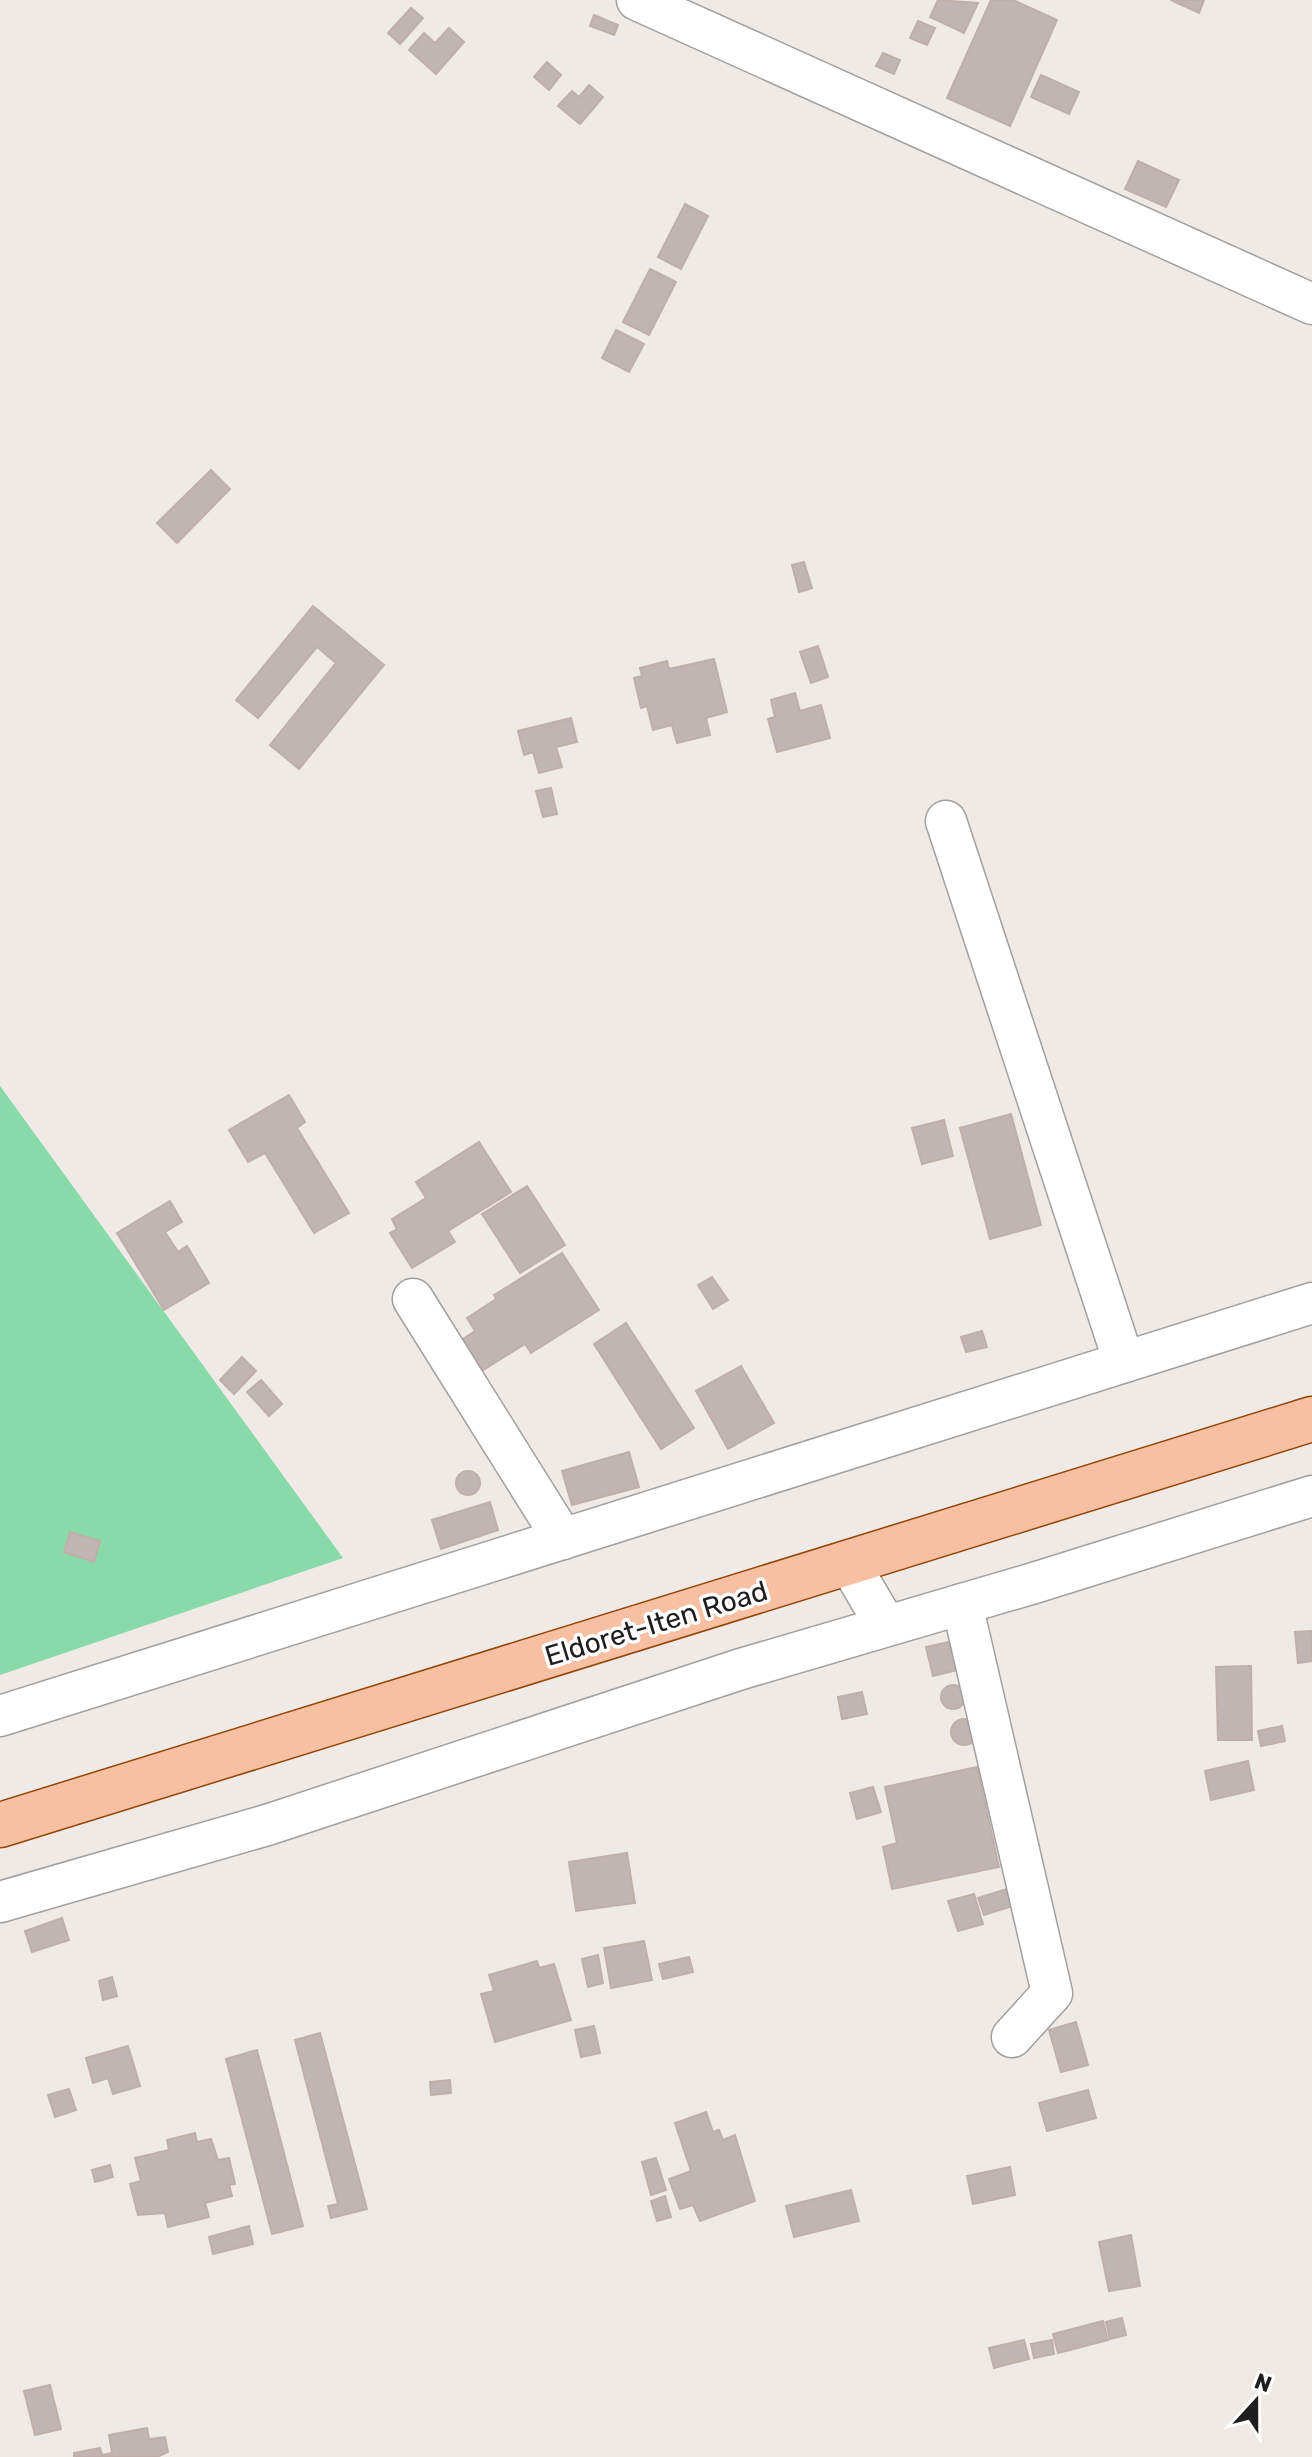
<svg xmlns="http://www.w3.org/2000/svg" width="1312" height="2457" viewBox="0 0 1312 2457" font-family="Rubik,sans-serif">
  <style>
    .pitch { fill: #88daa8 }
    .building { fill: #c0b5b3; stroke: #c1aea9; stroke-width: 2 }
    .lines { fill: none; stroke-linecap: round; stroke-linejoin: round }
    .minor-casing { stroke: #a0a0a0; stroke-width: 43 }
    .major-casing { stroke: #934507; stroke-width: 47 }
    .minor { stroke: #fff; stroke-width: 40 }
    .major { stroke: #f7c0a3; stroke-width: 44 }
    .labels { text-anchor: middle; stroke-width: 7; stroke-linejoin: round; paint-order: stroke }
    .street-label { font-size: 28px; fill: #1f1f1f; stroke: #fff }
  </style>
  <rect width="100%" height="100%" fill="#efeae6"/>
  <polygon class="pitch" points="0,1086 343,1558 0,1675"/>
  <g class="building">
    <polygon points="938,0 978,3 964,33 930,17"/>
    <polygon points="991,0 1013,0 1057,20 1010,126 947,98"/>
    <polygon points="1171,0 1204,0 1199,13"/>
    <polygon points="411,8 423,18 400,44 388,33"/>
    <polygon points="594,15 618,25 614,35 590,26"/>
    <polygon points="918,21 935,28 927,45 910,38"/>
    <polygon points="449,28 464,42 436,74 409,50 424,33 435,43"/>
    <polygon points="883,53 900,60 894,74 876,66"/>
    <polygon points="547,62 561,75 549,90 534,77"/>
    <polygon points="1041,75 1079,92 1069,114 1031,97"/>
    <polygon points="589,85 603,97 580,124 558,106 572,91 579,97"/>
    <polygon points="1138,161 1179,180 1166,207 1125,189"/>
    <polygon points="685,204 708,216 681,269 658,257"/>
    <polygon points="650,269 676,282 649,335 623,322"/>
    <polygon points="616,330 644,344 629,372 602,358"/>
    <polygon points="211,470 230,489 177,543 157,523"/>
    <polygon points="804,562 812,588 799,592 792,565"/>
    <polygon points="313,606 384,665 299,769 270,745 336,663 317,647 258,718 236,700"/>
    <polygon points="818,646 828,677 811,683 800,652"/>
    <polygon points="714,659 727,712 706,718 710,735 677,743 672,725 653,730 647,706 641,708 634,678 642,676 640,668 667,661 669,669"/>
    <polygon points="795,693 800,711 821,705 830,738 777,752 768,719 775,717 771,700"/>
    <polygon points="571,718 577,742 556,747 562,767 539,773 533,752 524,755 518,731"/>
    <polygon points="551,788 557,814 543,817 536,791"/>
    <polygon points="289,1095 305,1122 297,1128 349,1213 314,1233 265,1153 248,1162 229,1130"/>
    <polygon points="1011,1114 1041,1225 990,1239 960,1128"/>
    <polygon points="944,1120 953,1156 922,1164 912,1128"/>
    <polygon points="479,1142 511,1192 448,1231 455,1242 412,1268 390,1233 397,1229 392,1219 426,1198 416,1182"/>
    <polygon points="527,1186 565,1245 520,1273 482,1214"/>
    <polygon points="170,1201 182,1222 165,1232 178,1252 187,1246 209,1283 164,1310 117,1233"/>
    <polygon points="562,1253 599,1310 531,1353 525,1344 480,1372 460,1341 475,1331 467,1318 496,1299 494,1295"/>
    <polygon points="712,1277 728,1300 713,1309 698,1285"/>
    <polygon points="626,1323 694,1428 661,1449 594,1344"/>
    <polygon points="982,1331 987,1347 966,1352 961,1337"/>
    <polygon points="242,1357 256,1371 234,1394 220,1380"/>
    <polygon points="741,1366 774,1423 728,1449 696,1391"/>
    <polygon points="261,1380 282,1404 269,1416 247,1392"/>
    <polygon points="629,1452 639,1487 572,1505 562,1471"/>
    <circle cx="468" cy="1483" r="12"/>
    <polygon points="490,1502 498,1530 441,1549 432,1520"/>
    <polygon points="70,1532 100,1541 94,1562 64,1552"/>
    <polygon points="1312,1631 1312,1661 1298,1663 1295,1632"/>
    <polygon points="949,1642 957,1670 933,1676 926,1647"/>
    <polygon points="1251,1666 1252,1740 1218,1740 1216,1667"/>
    <circle cx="953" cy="1697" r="12"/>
    <polygon points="862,1692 867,1714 842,1719 838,1697"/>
    <circle cx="964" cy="1732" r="13"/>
    <polygon points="1282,1726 1285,1741 1261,1746 1258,1731"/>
    <polygon points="1248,1761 1254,1790 1211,1800 1205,1771"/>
    <polygon points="977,1767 999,1867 892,1889 883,1847 897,1843 885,1787"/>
    <polygon points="873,1787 881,1812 857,1819 850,1793"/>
    <polygon points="627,1853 635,1903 576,1911 569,1862"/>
    <polygon points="1007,1889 1012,1906 984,1915 978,1898"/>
    <polygon points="974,1894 983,1924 958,1931 948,1901"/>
    <polygon points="62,1918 69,1940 32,1952 25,1931"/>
    <polygon points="644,1941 652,1980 611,1988 604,1948"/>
    <polygon points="598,1955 603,1983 588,1987 582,1959"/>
    <polygon points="689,1957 693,1972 663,1979 659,1964"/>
    <polygon points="537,1961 539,1968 554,1964 571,2020 495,2042 481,1994 494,1991 489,1975"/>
    <polygon points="112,1977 117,1996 103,2000 99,1981"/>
    <polygon points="1076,2022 1088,2065 1061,2072 1049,2030"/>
    <polygon points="594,2026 600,2053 581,2057 575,2030"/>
    <polygon points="320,2033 367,2209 331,2218 328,2206 338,2204 295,2040"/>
    <polygon points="128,2046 140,2086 113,2094 108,2078 93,2083 86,2058"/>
    <polygon points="257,2050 303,2226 272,2234 226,2059"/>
    <polygon points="450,2080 451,2093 431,2095 430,2082"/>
    <polygon points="69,2089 76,2110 55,2117 48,2095"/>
    <polygon points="1088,2090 1096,2118 1047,2131 1039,2103"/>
    <polygon points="706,2112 713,2132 719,2130 723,2140 735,2135 755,2201 700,2221 693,2205 680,2209 669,2179 691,2171 675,2123"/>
    <polygon points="195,2133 197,2142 211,2139 218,2160 229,2158 235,2184 229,2185 232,2196 205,2203 209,2217 168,2227 165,2213 138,2215 130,2184 141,2181 135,2158 169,2150 167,2140"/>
    <polygon points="656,2158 666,2190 651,2195 642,2162"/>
    <polygon points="110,2165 113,2177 95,2182 92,2170"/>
    <polygon points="1010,2167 1015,2195 973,2204 967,2176"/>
    <polygon points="851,2190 859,2221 794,2237 786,2206"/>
    <polygon points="665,2196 671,2217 657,2221 651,2201"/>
    <polygon points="249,2226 253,2244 213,2254 209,2237"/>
    <polygon points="1131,2235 1140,2286 1109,2291 1099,2242"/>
    <polygon points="1122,2318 1126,2335 1110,2339 1106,2322"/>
    <polygon points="1103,2321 1108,2340 1058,2353 1053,2334"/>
    <polygon points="1024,2340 1029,2359 994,2368 989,2348"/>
    <polygon points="1052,2340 1054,2354 1034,2358 1031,2344"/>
    <polygon points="50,2385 61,2429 35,2435 24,2391"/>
    <polygon points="147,2428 149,2439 165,2437 168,2452 157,2457 74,2457 74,2453 100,2448 102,2455 112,2453 109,2435"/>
  </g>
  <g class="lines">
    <defs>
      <g id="minor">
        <polyline points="637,0 1312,304"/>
        <polyline points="946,821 1124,1362"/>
        <polyline points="413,1299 563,1539"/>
        <polyline points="849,1563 886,1626"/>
        <polyline points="962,1604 1052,1993 1012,2037"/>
        <polyline points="0,1716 1312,1303"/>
        <polyline points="0,1902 267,1825 741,1669 1034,1583 1312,1496"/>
      </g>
      <polyline id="major" points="0,1825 1312,1419"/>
    </defs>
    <use href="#minor" class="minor-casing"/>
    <use href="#major" class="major-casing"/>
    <use href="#minor" class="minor"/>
    <use href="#major" class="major"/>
  </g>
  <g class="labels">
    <g class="street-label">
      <text transform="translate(656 1623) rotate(-17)" y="10">Eldoret-Iten Road</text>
    </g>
  </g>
  <g transform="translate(1256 2401) rotate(21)" stroke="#ffffff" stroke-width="6" paint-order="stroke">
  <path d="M0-6L14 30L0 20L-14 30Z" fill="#1f1f1f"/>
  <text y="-12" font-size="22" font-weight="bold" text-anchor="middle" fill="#1f1f1f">N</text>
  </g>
</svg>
